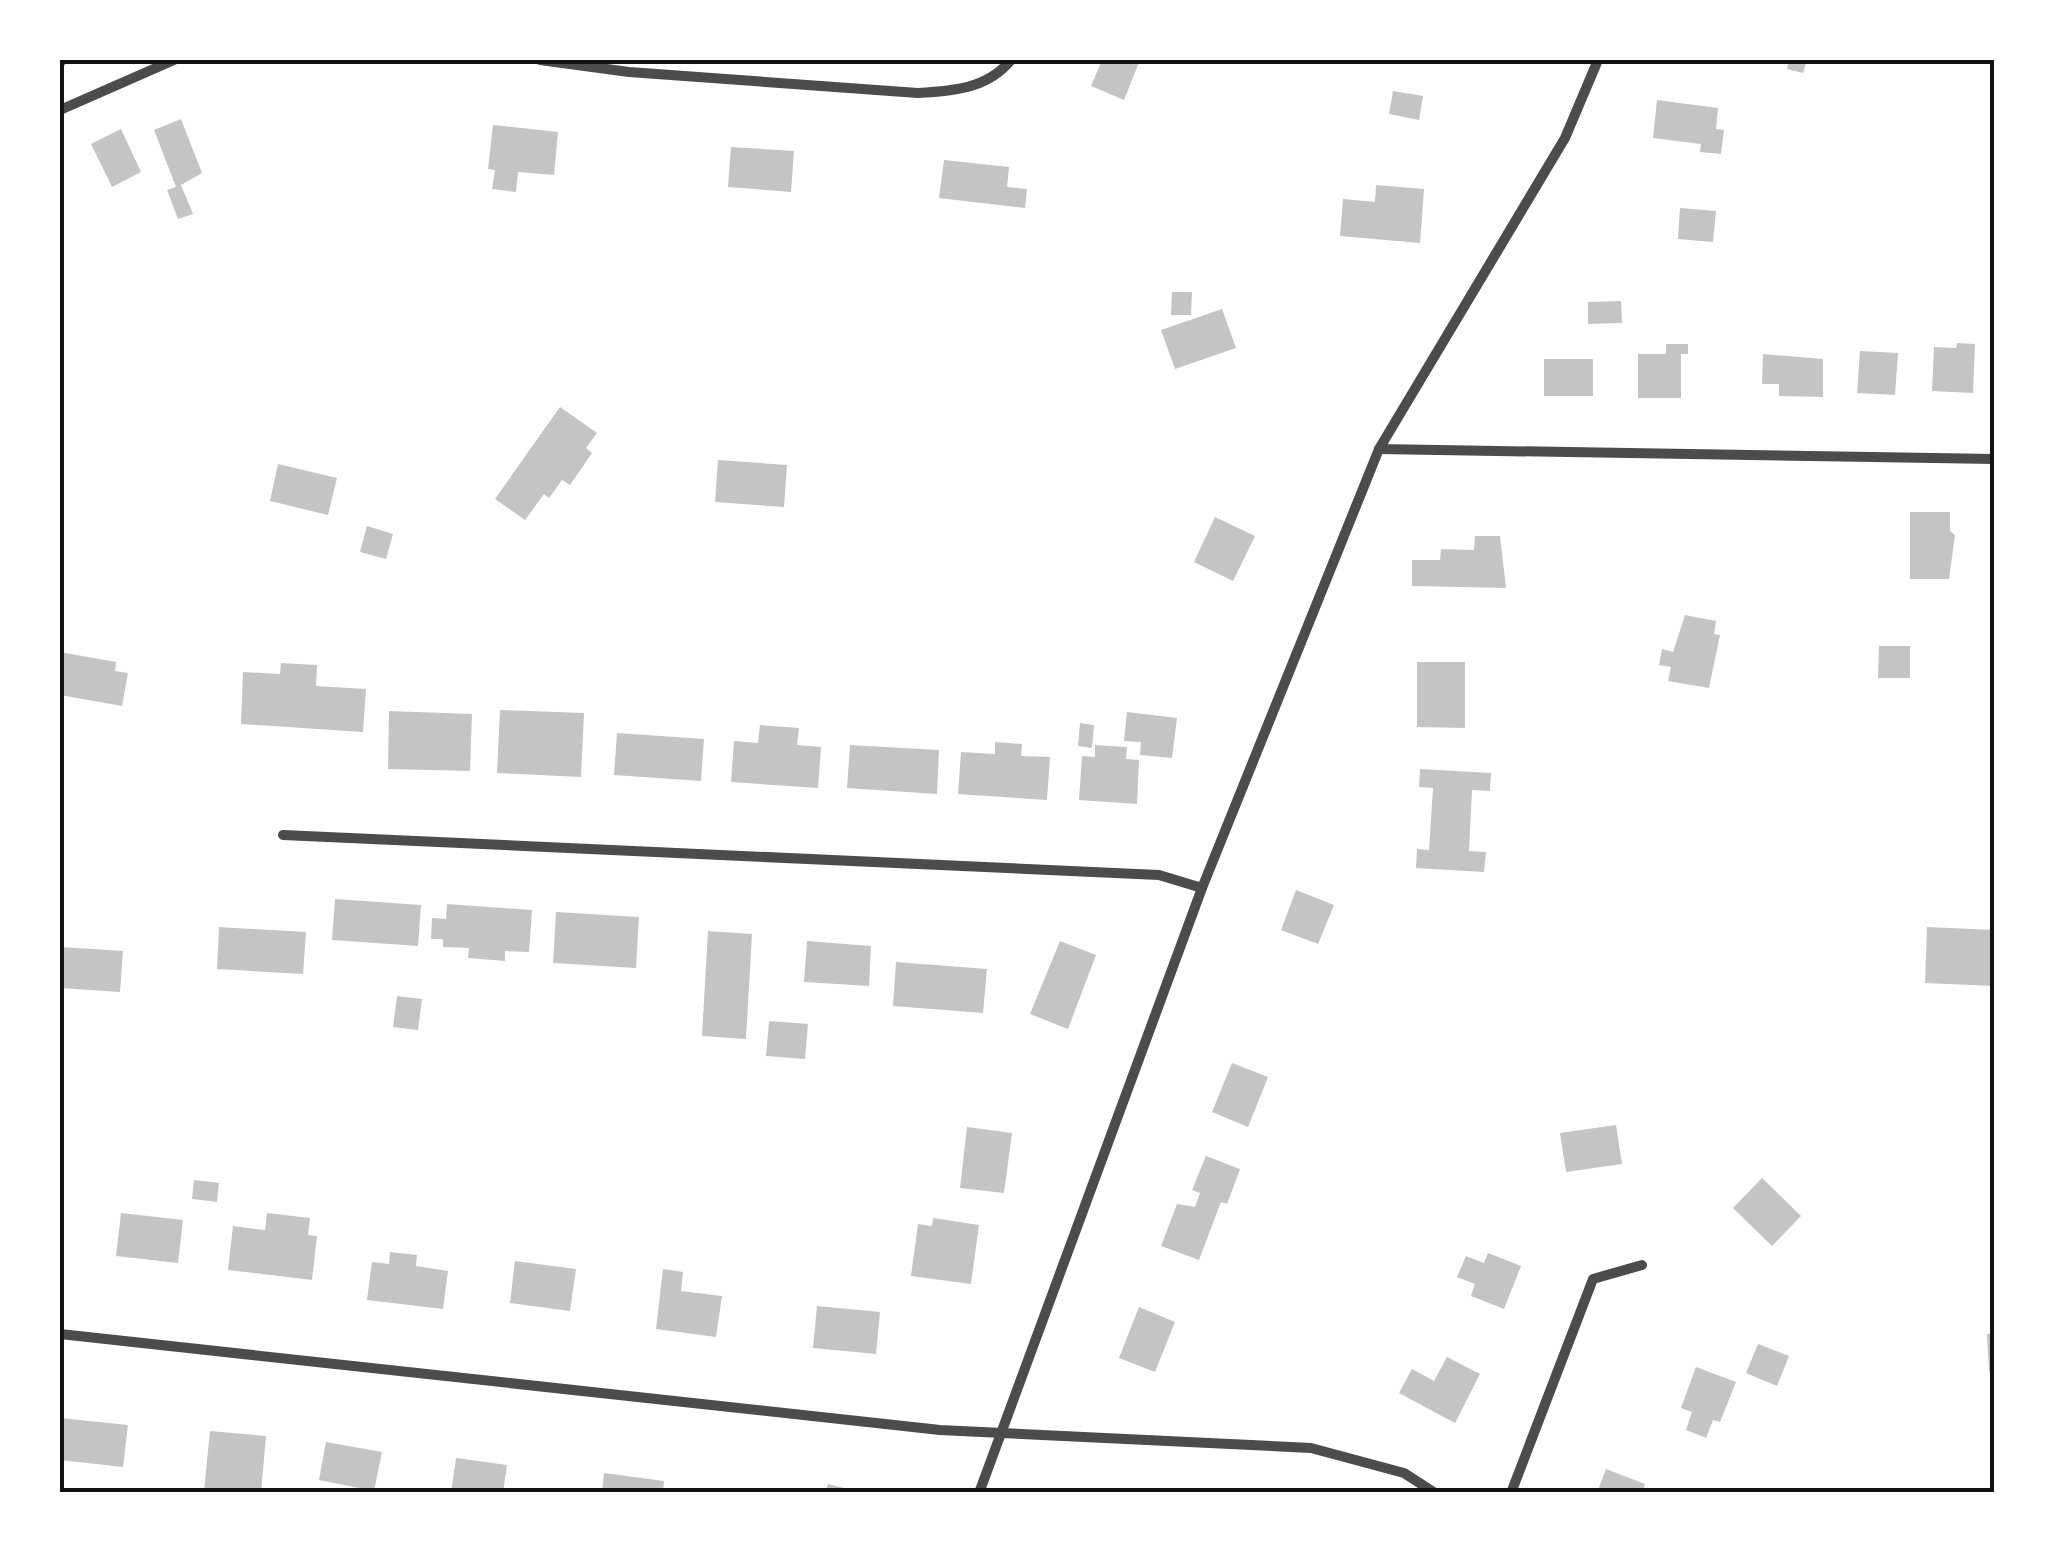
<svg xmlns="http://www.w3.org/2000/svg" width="2055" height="1553" viewBox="0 0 2055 1553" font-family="'PT Sans',sans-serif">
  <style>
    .building { fill: #c4c4c4 }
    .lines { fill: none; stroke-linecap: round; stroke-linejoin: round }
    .minor { stroke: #4c4c4c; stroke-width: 10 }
    .neatline { fill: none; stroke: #111; stroke-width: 4 }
  </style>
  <rect width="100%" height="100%" fill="#fff"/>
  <g class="building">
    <polygon points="1102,60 1140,60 1124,100 1091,86"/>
    <polygon points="1789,60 1807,60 1803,73 1787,69"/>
    <polygon points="1393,91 1423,96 1419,120 1389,114"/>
    <polygon points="1657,100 1718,108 1716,129 1724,130 1721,154 1700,152 1701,144 1653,138"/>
    <polygon points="181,119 202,173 181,185 193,214 178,219 167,190 176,187 154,130"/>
    <polygon points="493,125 558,132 554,175 518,172 516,192 492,189 495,170 488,169"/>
    <polygon points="121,129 141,172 112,187 91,144"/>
    <polygon points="731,147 794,151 791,192 728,187"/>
    <polygon points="944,160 1009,167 1007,187 1027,189 1025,208 939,198"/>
    <polygon points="1376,185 1424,189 1420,243 1340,236 1343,199 1375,202"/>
    <polygon points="1680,208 1716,211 1713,242 1678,239"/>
    <polygon points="1172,292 1192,292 1191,315 1171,315"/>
    <polygon points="1621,301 1622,323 1588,324 1588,302"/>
    <polygon points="1222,309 1236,348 1175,369 1161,330"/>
    <polygon points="1957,343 1975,344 1973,393 1932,391 1934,347 1956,348"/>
    <polygon points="1666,344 1688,344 1688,354 1681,354 1681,398 1638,398 1638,354 1666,354"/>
    <polygon points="1860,351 1898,353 1895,395 1857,393"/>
    <polygon points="1763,354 1823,359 1823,397 1779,396 1779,384 1762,384"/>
    <rect x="1544" y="359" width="49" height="37"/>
    <polygon points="560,407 597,433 586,448 592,453 570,485 562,480 549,498 544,494 525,520 495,499"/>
    <polygon points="718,460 787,465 784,507 715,502"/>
    <polygon points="278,464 337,478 328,515 270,501"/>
    <polygon points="1910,512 1950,512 1950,531 1955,535 1949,579 1910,579"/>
    <polygon points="1215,517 1255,536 1233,581 1194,562"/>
    <polygon points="367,526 393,534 386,559 360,552"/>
    <polygon points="1475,536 1500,536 1506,588 1412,586 1412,560 1440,560 1441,549 1474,550"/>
    <polygon points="1685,615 1716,621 1714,634 1720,635 1709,688 1668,681 1671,667 1659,665 1662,649 1673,652"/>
    <polygon points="1879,646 1910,646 1910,678 1878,678"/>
    <polygon points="60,652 116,662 115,671 128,673 122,706 60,695"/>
    <polygon points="1417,662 1465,662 1465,728 1417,727"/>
    <polygon points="281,663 317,665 316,686 366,689 363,732 241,724 243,672 280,674"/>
    <polygon points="500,710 584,713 581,777 497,773"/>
    <polygon points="389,711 472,714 470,771 388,769"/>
    <polygon points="1127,712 1177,718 1172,758 1140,755 1141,742 1124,741"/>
    <polygon points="1080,723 1094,725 1092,748 1078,746"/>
    <polygon points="760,725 799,728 797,745 821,747 818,788 731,782 734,741 758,743"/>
    <polygon points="617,733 704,739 701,781 614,775"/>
    <polygon points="995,742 1022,744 1021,756 1050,757 1047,800 958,794 961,752 995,754"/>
    <polygon points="850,745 939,750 937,794 847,788"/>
    <polygon points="1095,745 1127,747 1126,759 1139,760 1137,804 1079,800 1082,756 1095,757"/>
    <polygon points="1420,769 1491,773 1490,791 1472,790 1469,851 1486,852 1484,872 1416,868 1417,849 1429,850 1433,788 1419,787"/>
    <polygon points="1296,890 1334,905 1318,944 1281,930"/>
    <polygon points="335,899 421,905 418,946 332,940"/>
    <polygon points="447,904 532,910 529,952 505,951 505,961 468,958 469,948 443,947 443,939 431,939 432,918 446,919"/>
    <polygon points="556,912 639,917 636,968 553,963"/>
    <polygon points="219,927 306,932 303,974 217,969"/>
    <polygon points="1927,927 1995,930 1995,986 1925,983"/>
    <polygon points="708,931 752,934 746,1039 702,1036"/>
    <polygon points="807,941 871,946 869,986 804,982"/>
    <polygon points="1060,941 1096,955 1068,1029 1030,1014"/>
    <polygon points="60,947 123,951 120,992 60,988"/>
    <polygon points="896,962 987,969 983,1013 893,1006"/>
    <polygon points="397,996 422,999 418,1030 393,1027"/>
    <polygon points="769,1021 808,1024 805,1059 766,1056"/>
    <polygon points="1232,1063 1268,1077 1248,1127 1212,1112"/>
    <polygon points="1616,1125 1622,1164 1566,1172 1560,1133"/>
    <polygon points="967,1127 1012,1133 1004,1193 960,1188"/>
    <polygon points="1206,1156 1240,1169 1227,1204 1221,1202 1199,1260 1161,1246 1177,1204 1195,1207 1200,1193 1192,1190"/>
    <polygon points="1762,1178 1801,1216 1772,1246 1733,1208"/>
    <polygon points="194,1180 219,1183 217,1202 192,1199"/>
    <polygon points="121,1213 183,1220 178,1263 116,1256"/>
    <polygon points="267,1213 310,1218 308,1235 317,1236 312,1280 228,1270 233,1226 265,1230"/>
    <polygon points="933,1218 979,1225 971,1284 911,1276 918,1224 932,1226"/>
    <polygon points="390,1252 417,1255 416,1266 448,1271 443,1309 367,1300 372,1262 389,1264"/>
    <polygon points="1488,1253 1521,1266 1504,1309 1471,1296 1475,1284 1457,1277 1466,1256 1484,1263"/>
    <polygon points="515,1261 576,1269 570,1311 510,1303"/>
    <polygon points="663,1269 683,1272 681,1291 722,1296 716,1337 656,1329"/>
    <polygon points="817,1306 880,1312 876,1354 813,1348"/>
    <polygon points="1139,1307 1175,1322 1155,1372 1119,1358"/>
    <polygon points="1995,1333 1995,1372 1989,1372 1987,1334"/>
    <polygon points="1758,1344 1789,1356 1777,1386 1746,1373"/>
    <polygon points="1447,1357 1480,1374 1455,1423 1399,1393 1412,1369 1434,1381"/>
    <polygon points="1696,1367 1736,1382 1720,1422 1713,1420 1706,1438 1686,1430 1692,1412 1681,1408"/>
    <polygon points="60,1418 128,1425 123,1467 60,1460"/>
    <polygon points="210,1431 266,1436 261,1493 204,1491"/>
    <polygon points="326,1442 382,1452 374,1491 319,1480"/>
    <polygon points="456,1458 507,1465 503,1493 451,1493"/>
    <polygon points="1606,1469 1645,1484 1642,1493 1597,1493"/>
    <polygon points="604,1473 664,1481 663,1493 602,1493"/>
    <polygon points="828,1484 860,1492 860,1493 825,1493"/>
  </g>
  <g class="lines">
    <g class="minor">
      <path d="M540 60 629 72 918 93C953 91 987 89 1011 60"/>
      <polyline points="60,63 60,60"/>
      <polyline points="60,110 174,60"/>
      <polyline points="1379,449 1995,459"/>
      <polyline points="283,835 1159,875 1202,888"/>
      <polyline points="60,1334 940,1430 1311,1448 1404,1473 1435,1493"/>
      <polyline points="979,1493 1202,888 1379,449 1565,138 1598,60"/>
      <polyline points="1511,1493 1593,1279 1642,1265"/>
    </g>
  </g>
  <rect width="2055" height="1553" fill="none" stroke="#ffffff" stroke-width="125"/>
  <rect x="62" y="62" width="1930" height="1428" class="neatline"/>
</svg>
